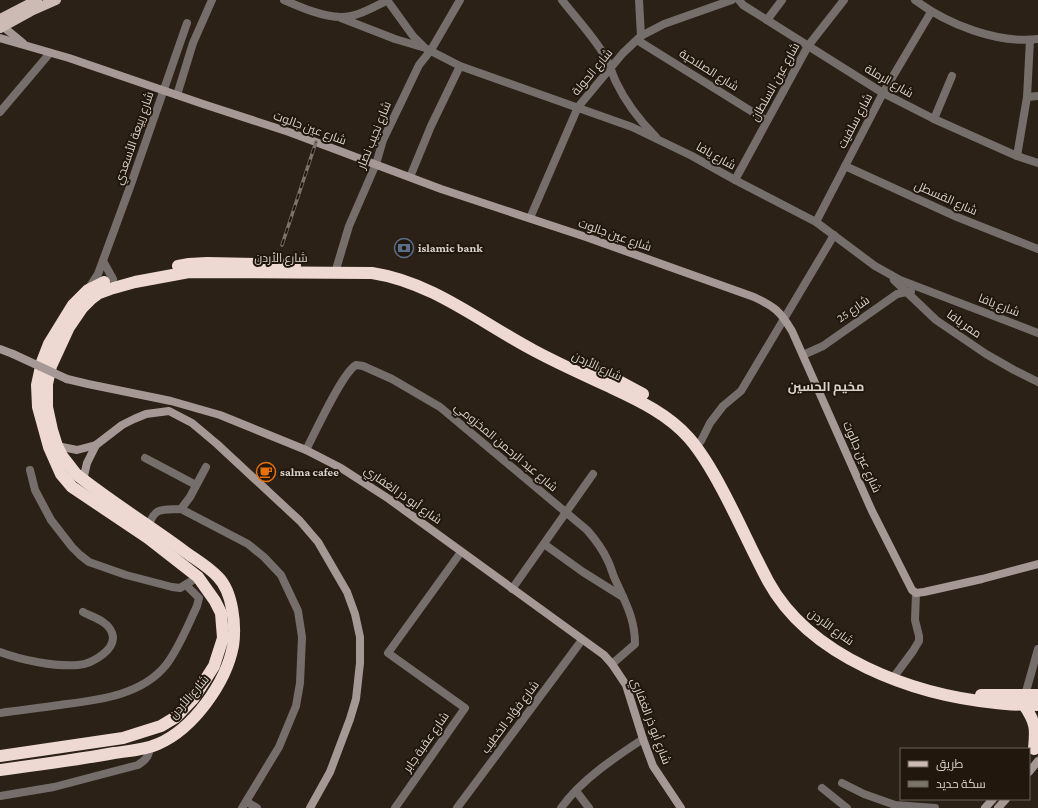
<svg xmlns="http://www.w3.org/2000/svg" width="1038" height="808" viewBox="0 0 1038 808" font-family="'Crimson Pro',Cairo,serif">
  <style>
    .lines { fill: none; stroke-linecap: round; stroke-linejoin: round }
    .street { stroke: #766e6b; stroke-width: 8 }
    .secondary { stroke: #a69995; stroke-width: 8 }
    .primary { stroke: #ccbbb5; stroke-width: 10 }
    .highway { stroke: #eed9d2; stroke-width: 12 }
    .rail-casing { stroke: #7b7269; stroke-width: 3.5 }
    .rail { stroke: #21170d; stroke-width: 2; stroke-dasharray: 6; stroke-linecap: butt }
    .secondary-bridge { stroke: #a69995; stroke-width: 8 }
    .labels { text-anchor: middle; stroke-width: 4; stroke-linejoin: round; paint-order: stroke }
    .street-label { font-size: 12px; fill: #dad3cc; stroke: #21170d }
    .poi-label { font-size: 12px; font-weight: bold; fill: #dad3cc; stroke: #21170d; text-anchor: start }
    .neighbourhood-label { font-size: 13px; font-weight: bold; fill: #dad3cc; stroke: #21170d }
  </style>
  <rect width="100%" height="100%" fill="#2b2116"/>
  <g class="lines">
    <g class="street">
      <path d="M284 0C300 7 323 17 341 17 357 17 374 7 388 0"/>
      <polyline points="387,0 413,36 425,48 460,66 632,127 692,156 735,180 816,222 875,266 900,280 1038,333"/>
      <path d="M562 0C576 18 593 36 605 56 610 64 612 74 616 82 626 103 640 121 656 137"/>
      <polyline points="639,0 641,36"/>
      <polyline points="739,0 743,5 767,20 883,93 934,119 1017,156 1038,163"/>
      <path d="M915 0C947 24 997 44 1038 39"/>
      <polyline points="341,18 395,39 422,47"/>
      <polyline points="767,20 782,0"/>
      <polyline points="637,40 767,121"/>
      <polyline points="177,95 193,43 212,0"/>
      <polyline points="1027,97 1038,96"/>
      <polyline points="0,112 50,53"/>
      <polyline points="934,119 952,76"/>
      <polyline points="1017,156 1027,97 1030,40"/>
      <polyline points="845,166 957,217 1038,249"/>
      <polyline points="410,177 431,126 460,66"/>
      <polyline points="735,180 808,46 844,0"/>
      <polyline points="530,218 578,107 623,53 641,36 664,24 732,0"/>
      <polyline points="816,222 883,93 931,12"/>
      <polyline points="103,261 113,279"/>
      <polyline points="337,266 349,226 376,164 383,140 419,65 431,50 460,0"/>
      <polyline points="894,280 936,320 986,354 1014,370 1038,382"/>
      <polyline points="89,288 98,274 130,187 187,23"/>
      <polyline points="803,355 823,346 897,294 911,291"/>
      <polyline points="701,441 710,423 723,406 741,391 834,235"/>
      <path d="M306 450C315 433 342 373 356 365L363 366 392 379 440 407 587 530C595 539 603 550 608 561 611 567 612 573 615 579 625 602 635 618 635 644L612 664"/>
      <polyline points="145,458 196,485"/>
      <polyline points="30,470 35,490 51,520 72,547 80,555 89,562 126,575 172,587 180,588 198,577"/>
      <polyline points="181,509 248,544 264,557 281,575 298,611 302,637 300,683 296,706 279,747 242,808"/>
      <path d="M149 525C155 506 164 510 181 509L190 497 206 467"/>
      <polyline points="544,544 583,572 623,597"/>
      <polyline points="512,589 593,474"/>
      <path d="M0 652C21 660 55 667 78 665 92 664 118 649 112 633 108 621 92 617 83 612"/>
      <polyline points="896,674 913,651 919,641 919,636 915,620 916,593"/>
      <polyline points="1025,695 1038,649"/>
      <path d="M0 713C20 710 40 708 60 705 97 700 141 696 166 665 179 648 188 625 197 606L199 598 186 585"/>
      <polyline points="842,783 864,794 895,805 935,808"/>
      <polyline points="822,788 847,808"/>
      <polyline points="576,791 589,808"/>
      <path d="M0 796 54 787 138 765C146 760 149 756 150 747"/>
      <polyline points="247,802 257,808"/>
      <polyline points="395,808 465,708 388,653 461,552"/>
      <polyline points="457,808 582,640"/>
      <path d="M561 808C581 780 614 758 643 739"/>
    </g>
    <g class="secondary">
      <polyline points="0,24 23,43"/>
      <path d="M0 38 69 58 203 104 289 132 441 189 586 237 754 297C775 307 780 311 792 331L872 511 912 590 916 593 924 592 982 579 1038 564"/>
      <polyline points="0,349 13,354"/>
      <polyline points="67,379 88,384 171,401 220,415 306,450 341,468 389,499 604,655 612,664 626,685 643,739 653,766 681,808"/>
      <polyline points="57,446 77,450 96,445 122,425 134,419 146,414 169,411 192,423 217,444 300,521 318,542 347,592 355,614 360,637 360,663 356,699 350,719 330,772 310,808"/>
      <polyline points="83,480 87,463 96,445"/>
      <polyline points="1029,772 1038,761"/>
      <polyline points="985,808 993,799"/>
      <polyline points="998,808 1006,799"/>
    </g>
    <g class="primary">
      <polyline points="0,19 37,0"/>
      <polyline points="0,28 31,11 56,0"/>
    </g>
    <g class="highway">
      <polyline points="178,266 189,264 207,263 295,265"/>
      <polyline points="587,368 615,379 643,394"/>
      <polyline points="981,695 1038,695"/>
      <path d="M1024 705C1036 723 1036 728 1034 749"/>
      <polyline points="0,756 123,738 161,726 176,717 193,699 214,666 223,638 221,613 215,601 198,577 148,538 72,487 61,474 49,447 38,407 37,385 42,362 49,344 73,305 88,290 104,282"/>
      <path d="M0 770C38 765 76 760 114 753 128 751 145 750 158 744 193 729 226 683 233 646 236 626 233 592 218 577 209 567 195 559 184 551 149 525 111 502 76 474L62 456 57 446 52 430 47 407V384L51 366 69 327 82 308 91 299 99 293 110 289 135 282 189 272 372 273C432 282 480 322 533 350 559 364 586 376 612 388 640 401 669 415 689 438 703 454 713 472 723 491 739 521 752 551 768 581 810 658 914 695 996 703 1010 705 1024 705 1038 705"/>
    </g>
    <defs>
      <polyline id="rail" points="282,245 316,142"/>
    </defs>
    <use href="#rail" class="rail-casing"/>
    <use href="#rail" class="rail"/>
    <polyline class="secondary-bridge" points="13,354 67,379"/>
  </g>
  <defs>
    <symbol id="bank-ring" viewBox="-11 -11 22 22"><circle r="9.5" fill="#21170d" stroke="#5c6f8a" stroke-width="1.5"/><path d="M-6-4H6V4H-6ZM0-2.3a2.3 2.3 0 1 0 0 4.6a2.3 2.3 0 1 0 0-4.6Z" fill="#5c6f8a"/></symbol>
    <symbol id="cafe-ring" viewBox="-11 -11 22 22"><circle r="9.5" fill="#21170d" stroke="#e8710a" stroke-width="1.5"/><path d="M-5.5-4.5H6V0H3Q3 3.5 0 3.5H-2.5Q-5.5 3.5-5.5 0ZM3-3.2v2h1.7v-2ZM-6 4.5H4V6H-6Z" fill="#e8710a"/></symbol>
  </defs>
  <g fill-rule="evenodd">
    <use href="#bank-ring" x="393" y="237" width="22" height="22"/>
    <use href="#cafe-ring" x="255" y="461" width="22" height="22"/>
  </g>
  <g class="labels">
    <g class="street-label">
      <text transform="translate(709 70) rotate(32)" y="4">شارع الصلاحية</text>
      <text transform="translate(592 72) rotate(-50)" y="4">شارع الحولة</text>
      <text transform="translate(889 81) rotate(30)" y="4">شارع الرملة</text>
      <text transform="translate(775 82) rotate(-61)" y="4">شارع عين السلطان</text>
      <text transform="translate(855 121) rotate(-62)" y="4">شارع سلفيت</text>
      <text transform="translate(310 128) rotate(20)" y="4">شارع عين جالوت</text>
      <text transform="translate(374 135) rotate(-68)" y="4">شارع نجيب نصار</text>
      <text transform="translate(134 138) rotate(-71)" y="4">شارع ربيعة الأسعدي</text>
      <text transform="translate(716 156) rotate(29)" y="4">شارع يافا</text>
      <text transform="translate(946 198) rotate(24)" y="4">شارع القسطل</text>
      <text transform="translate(615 235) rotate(19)" y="4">شارع عين جالوت</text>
      <text x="281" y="262">شارع الأردن</text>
      <text transform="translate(999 305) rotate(21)" y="4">شارع يافا</text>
      <text transform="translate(853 309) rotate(-35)" y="4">شارع 25</text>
      <text transform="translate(964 324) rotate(35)" y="4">ممر يافا</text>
      <text transform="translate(597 366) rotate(25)" y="4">شارع الأردن</text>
      <text transform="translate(506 447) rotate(40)" y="4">شارع عبد الرحمن المخزومي</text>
      <text transform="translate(862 457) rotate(66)" y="4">شارع عين جالوت</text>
      <text transform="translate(403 495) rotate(35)" y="4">شارع أبو ذر الغفاري</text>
      <text transform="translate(831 627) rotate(36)" y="4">شارع الأردن</text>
      <text transform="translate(189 697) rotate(-49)" y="4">شارع الأردن</text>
      <text transform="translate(510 717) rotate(-53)" y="4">شارع فؤاد الخطيب</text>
      <text transform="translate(651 721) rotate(69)" y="4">شارع أبو ذر الغفاري</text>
      <text transform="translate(426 742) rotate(-55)" y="4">شارع عقبة جابر</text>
    </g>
    <g class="poi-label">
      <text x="418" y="252">islamic bank</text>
      <text x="280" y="476">salma cafee</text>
    </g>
    <g class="neighbourhood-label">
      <text x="826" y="391">مخيم الحسين</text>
    </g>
  </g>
  <rect x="900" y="748" width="130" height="52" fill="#21170d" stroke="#6b6259"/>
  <rect x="908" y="761" width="20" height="6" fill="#ccbbb5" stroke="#6b6259"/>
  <text x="936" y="768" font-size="12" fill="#dad3cc">طريق</text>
  <rect x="908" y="781" width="20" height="6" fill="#7b7269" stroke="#6b6259"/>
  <text x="936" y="788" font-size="12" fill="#dad3cc">سكة حديد</text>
</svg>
